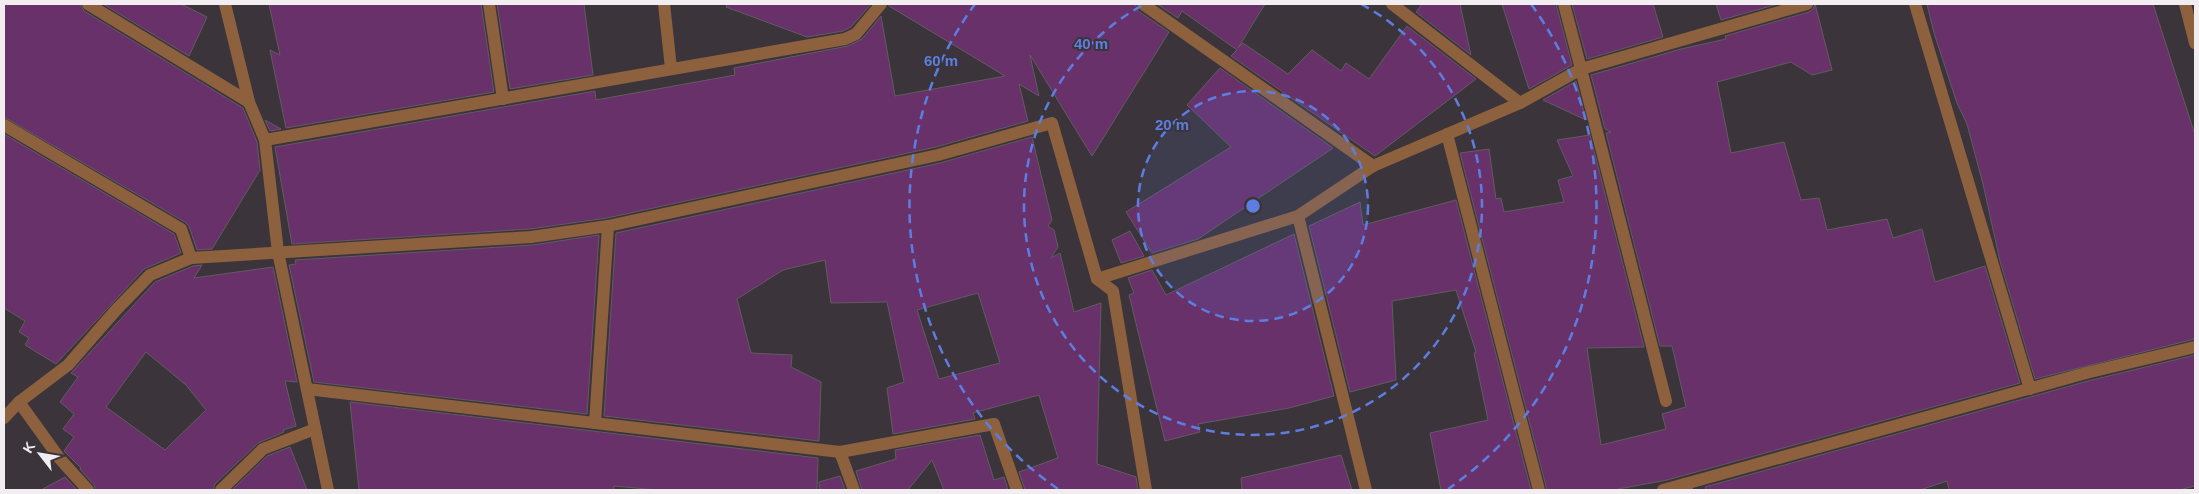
<svg xmlns="http://www.w3.org/2000/svg" width="2199" height="494" viewBox="0 0 2199 494" font-family="Arial,sans-serif">
  <style>
    .building { fill: #68316a; stroke: #625b62; fill-rule: evenodd }
    .lines { fill: none; stroke-linecap: round; stroke-linejoin: round }
    .lane { stroke: #8e613e; stroke-width: 12 }
    .street { stroke: #8e613e; stroke-width: 12 }
    .ring { fill: none; stroke: #5d7ee0; stroke-width: 2.5; stroke-dasharray: 9 6 }
    .centre { fill: #5d7ee0; stroke: #3b353b; stroke-width: 2.5 }
    .ring-label { font-size: 15px; text-anchor: middle; font-weight: bold; fill: #5d7ee0; stroke: #3b353b; stroke-width: 4; stroke-linejoin: round; paint-order: stroke }
  </style>
  <rect width="100%" height="100%" fill="#3b353b"/>
  <g class="building">
    <polygon points="4,4 80,4 84,11 243,108 257,142 260,170 212,249 197,250 189,226 185,222 4,117"/>
    <polygon points="103,4 181,4 207,17 189,56"/>
    <polygon points="269,4 481,4 494,92 286,128 270,50 280,55"/>
    <polygon points="497,4 584,4 593,75 510,89"/>
    <polygon points="727,4 871,4 851,27 843,31 807,37 726,7"/>
    <polygon points="889,4 1135,4 1138,11 1169,32 1092,156 1030,55 1039,96 1019,84 1028,121 936,147 607,218 530,229 292,244 275,147 595,91 596,100 735,75 734,68 848,46 862,39 881,16 895,96 1005,76 889,6"/>
    <polygon points="1157,4 1265,4 1238,48 1243,43 1288,74 1312,50 1341,71 1346,63 1369,79 1407,26 1476,79 1375,156 1231,56 1237,50 1182,11 1178,18"/>
    <polygon points="1422,4 1460,4 1471,55 1416,12"/>
    <polygon points="1502,4 1556,4 1572,65 1529,89"/>
    <polygon points="1572,4 1653,4 1663,37 1587,59"/>
    <polygon points="1716,4 1778,4 1721,20"/>
    <polygon points="1815,4 1832,70 1812,75 1791,62 1717,82 1731,153 1784,142 1801,200 1819,198 1827,230 1887,219 1893,238 1922,229 1935,282 1985,266 2020,383 1667,480 1613,490 1547,490 1460,153 1489,149 1496,199 1501,198 1504,212 1564,202 1558,180 1573,176 1557,140 1590,135 1644,347 1587,348 1601,445 1666,429 1662,414 1686,407 1672,346 1660,346 1606,133 1611,132 1605,129 1591,75 1681,49 1726,39 1725,36 1809,12 1813,9"/>
    <polygon points="1927,4 2153,4 2195,135 2195,339 2035,379 2000,261 1983,184 1967,124 1957,103 1934,33"/>
    <polygon points="1220,68 1333,148 1198,239 1152,253 1126,212 1231,147 1187,105"/>
    <polygon points="1576,81 1586,120 1543,100"/>
    <polygon points="265,120 281,129 270,131"/>
    <polygon points="4,134 174,234 181,253 144,269 56,364 25,345 29,338 19,332 25,321 4,308"/>
    <path d="M1032 137 1052 220 1048 226 1054 230 1058 247 1051 258 1060 253 1074 312 1101 303 1097 464 1136 477 1138 490H1025L1019 472 1058 458 1039 395 973 413 975 419 893 434 887 388 904 382 887 302 831 303 825 260 783 270 737 299 751 353 792 355 791 367 821 382 819 441 604 416 616 233 940 163ZM978 293 1000 363 939 379 917 310Z"/>
    <polygon points="1456,200 1531,490 1441,490 1430,433 1488,420 1474,353 1476,352 1456,290 1392,301 1396,380 1350,392 1309,226 1360,202 1363,225"/>
    <polygon points="1130,231 1144,256 1121,263 1112,240"/>
    <polygon points="1294,234 1334,396 1289,408 1198,424 1200,432 1165,441 1129,295 1134,293 1128,278 1152,270 1166,295"/>
    <polygon points="599,235 587,414 314,382 289,265 296,264 295,260 532,245"/>
    <path d="M202 265 194 278 273 267 297 382 285 381 296 426 283 430 284 432 258 443 215 484 213 490H96L94 485 80 469 81 468 64 451 74 437 63 429 74 414 60 402 78 377 71 373 155 282 193 266ZM146 352 186 385 206 410 165 450 106 407Z"/>
    <polygon points="2195,355 2195,486 2179,490 1949,490 1947,481 1920,490 1706,490 1705,487 2088,381"/>
    <polygon points="350,402 818,458 817,490 657,490 614,486 614,490 359,490"/>
    <polygon points="980,435 994,480 1004,477 1008,490 944,490 932,460 908,490 862,490 856,471 896,459 895,450"/>
    <polygon points="290,447 307,490 232,490 267,456"/>
    <polygon points="1341,455 1352,490 1242,490 1241,478"/>
    <polygon points="840,476 845,490 820,490 819,482"/>
    <polygon points="65,477 77,490 41,490"/>
  </g>
  <g class="lines">
    <polyline class="lane" points="1663,490 2086,373 2195,347"/>
    <g class="street">
      <polyline points="88,4 249,102"/>
      <polyline points="225,4 249,102 265,140 278,252 328,490"/>
      <polyline points="489,4 503,99"/>
      <polyline points="664,4 671,68"/>
      <polyline points="1143,4 1373,166"/>
      <polyline points="1392,4 1520,103"/>
      <polyline points="1915,4 2030,389"/>
      <polyline points="2185,4 2195,43"/>
      <polyline points="4,125 181,229 191,258 531,237 608,226 938,155 1052,123 1097,279 1113,291 1146,490"/>
      <polyline points="1447,134 1539,490"/>
      <polyline points="265,140 845,39 856,34 881,4"/>
      <polyline points="1298,216 1366,490"/>
      <polyline points="1097,279 1298,216 1373,166 1520,103 1581,69 1564,4"/>
      <polyline points="307,389 840,452 994,424 1017,490"/>
      <polyline points="1666,401 1581,69 1807,4"/>
      <polyline points="19,402 60,459 88,490"/>
      <polyline points="4,418 19,402 68,365 116,310 150,275 191,258"/>
      <polyline points="595,423 608,226"/>
      <polyline points="840,452 854,490"/>
      <polyline points="1685,484 1687,490"/>
      <polyline points="221,490 263,449 315,429"/>
    </g>
  </g>
  <circle cx="1253" cy="206" r="115" fill="#5d7ee0" fill-opacity=".12"/>
  <g class="ring">
    <circle cx="1253" cy="206" r="115"/>
    <path d="M1361 4A229 229 0 1 1 1145 4"/>
    <path d="M1058 489A344 344 0 0 1 975 4M1531 4A344 344 0 0 1 1448 489"/>
  </g>
  <circle cx="1253" cy="206" r="8" class="centre"/>
  <g class="ring-label">
    <text x="1091" y="49">40 m</text>
    <text x="941" y="66">60 m</text>
    <text x="1172" y="130">20 m</text>
  </g>
  <rect width="2199" height="494" fill="none" stroke="#f1edf1" stroke-width="10"/>
  <g transform="translate(40 454) rotate(301)" stroke="#3b353b" stroke-width="4" paint-order="stroke">
  <path d="M0-4L9 19L0 12L-9 19Z" fill="#f1edf1"/>
  <text y="-8" font-size="14" font-weight="bold" text-anchor="middle" fill="#f1edf1">K</text>
  </g>
</svg>
